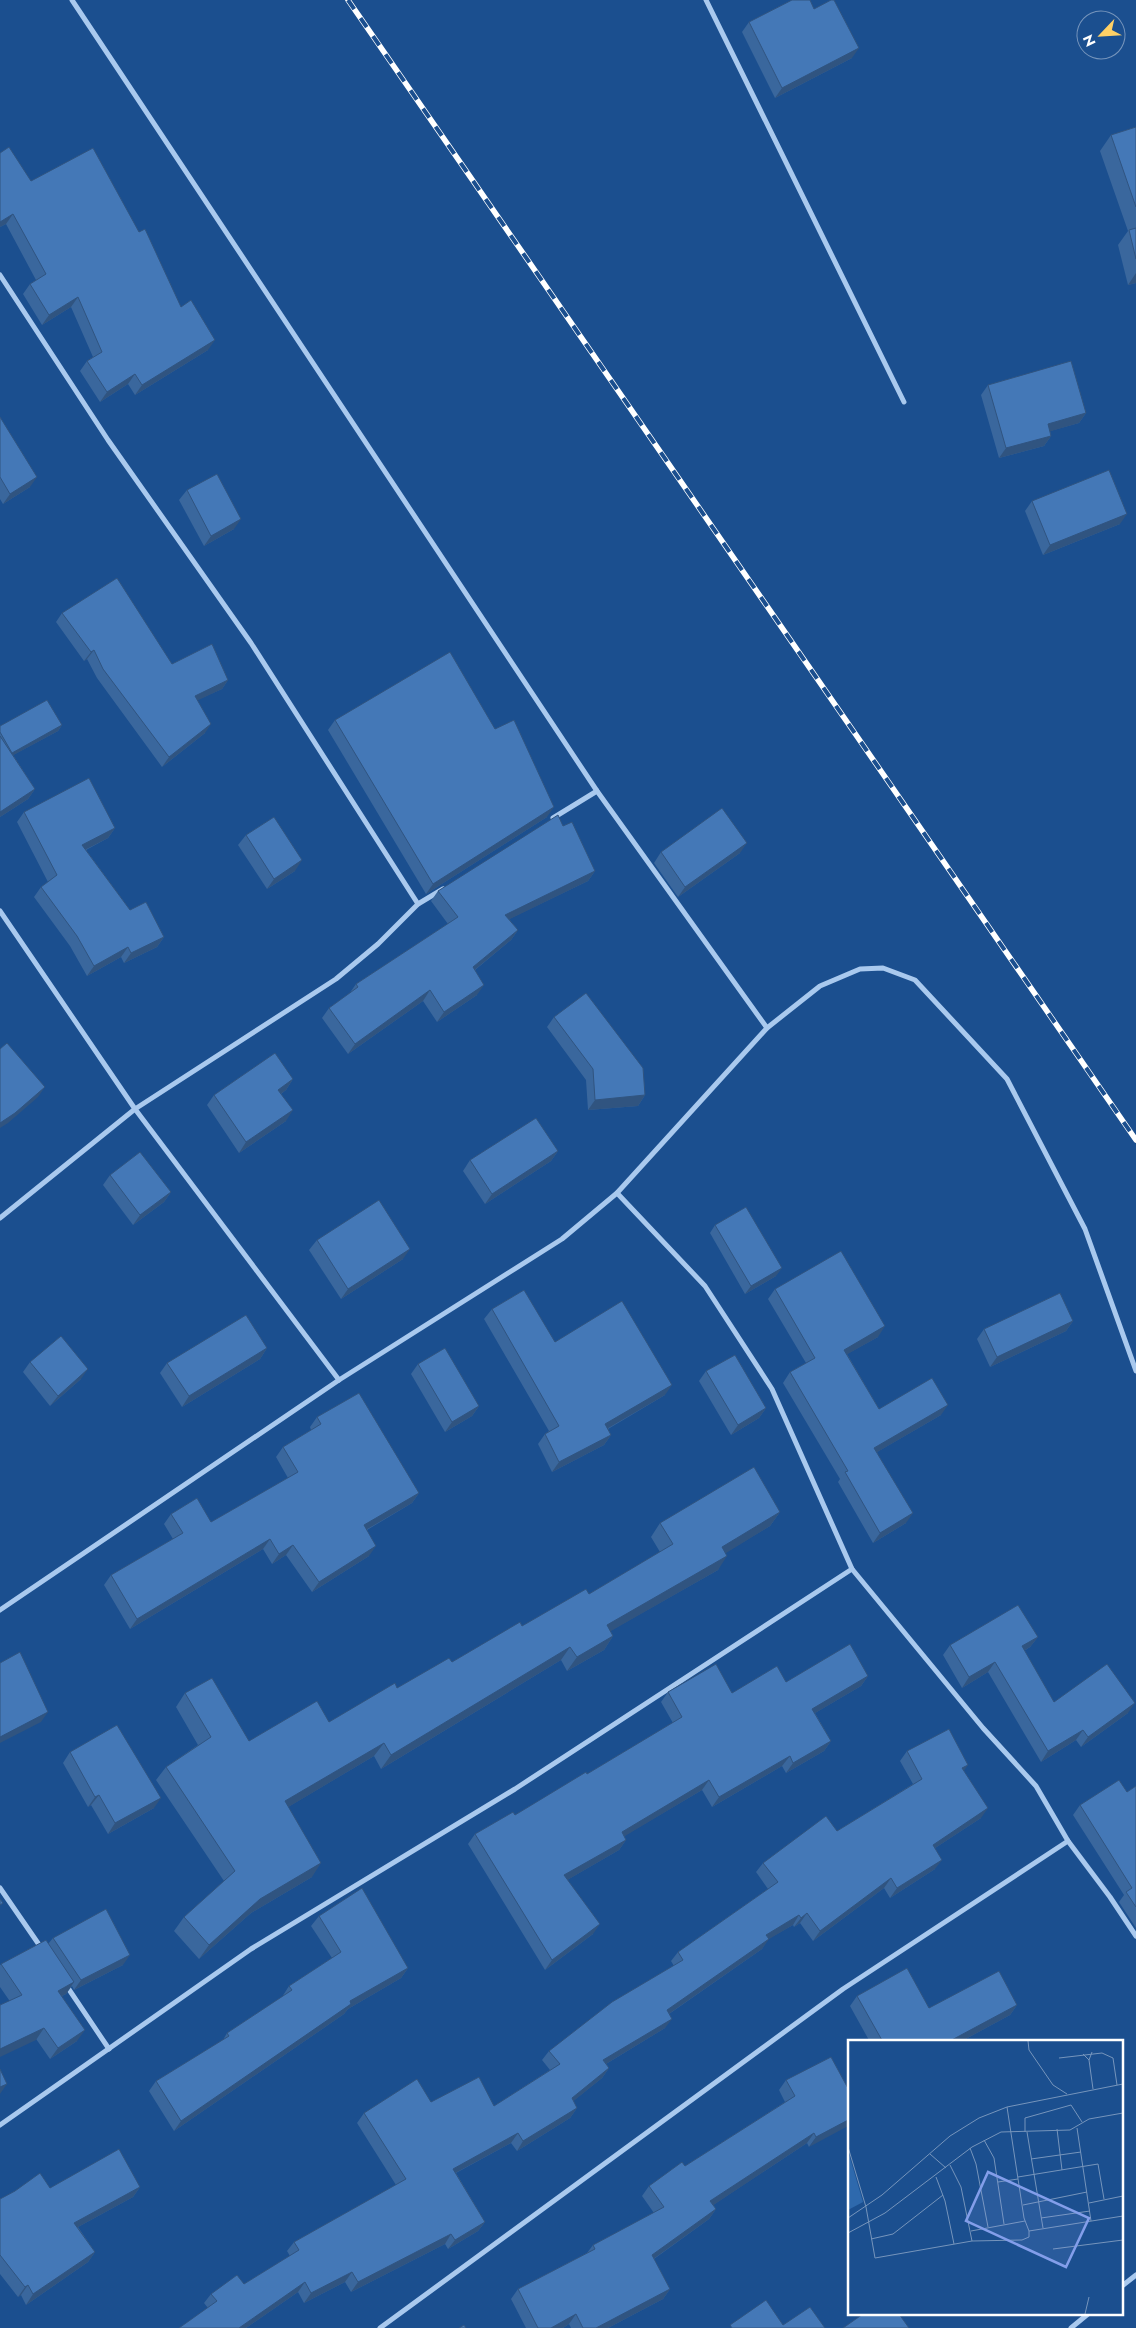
<svg xmlns="http://www.w3.org/2000/svg" width="1136" height="2328" viewBox="0 0 1136 2328" font-family="Jost,sans-serif">
  <style>
    .lines { fill: none; stroke-linecap: round; stroke-linejoin: round }
    .street { stroke: #a9c9ee; stroke-width: 5 }
    .rail-casing { stroke: #fff; stroke-width: 5.5 }
    .rail { stroke: #1b4f8f; stroke-width: 4; stroke-dasharray: 11; stroke-linecap: butt }
    .wall { fill: #3a679d }
    .shaded-wall { fill: #305480 }
    .building { fill: #4478b7; stroke: #305480 }
    .inset-road { fill: none; stroke: #7695bc; stroke-width: 1 }
    .view { fill: #839eea; fill-opacity: 0.15; stroke: #839eea; stroke-width: 2.5 }
    .inset-edge { fill: none; stroke: #fff; stroke-width: 2.5 }
  </style>
  <rect width="100%" height="100%" fill="#1b4f8f"/>
  <g class="lines">
    <g class="street">
      <polyline points="706,0 904,402"/>
      <polyline points="0,275 108,440 251,643 418,904"/>
      <polyline points="553,818 597,791"/>
      <polyline points="0,911 135,1109 339,1380"/>
      <polyline points="767,1028 820,986 860,969 883,968 915,980 1007,1079 1085,1229 1136,1371"/>
      <polyline points="617,1193 705,1286 772,1389 852,1569 983,1728 1036,1786 1068,1841 1110,1897 1136,1936"/>
      <polyline points="0,1218 135,1109 336,979 378,944 418,904 443,889"/>
      <polyline points="0,1610 339,1380 562,1239 617,1193 767,1028 597,791 72,0"/>
      <polyline points="0,1888 42,1949"/>
      <polyline points="66,1985 109,2049"/>
      <polyline points="0,2125 251,1949 515,1789 852,1569"/>
      <polyline points="1122,2286 1136,2275"/>
      <polyline points="380,2328 843,1989 1068,1841"/>
      <polyline points="1071,2328 1088,2314"/>
    </g>
    <defs>
      <polyline id="rail" points="348,0 1136,1140"/>
    </defs>
    <use href="#rail" class="rail-casing"/>
    <use href="#rail" class="rail"/>
  </g>
  <g class="wall">
    <polygon points="814,9 852,58 775,98 742,32 749,22"/>
    <polygon points="1136,127 1136,283 1128,285 1118,245 1128,231 1100,151 1111,135"/>
    <polygon points="0,153 31,181 139,232 181,307 208,350 135,395 128,384 100,402 80,371 87,361 93,357 71,307 42,325 23,294 30,284 36,280 6,224 0,227"/>
    <polygon points="988,385 1086,413 1079,423 1050,431 1051,436 1044,446 999,458 981,395"/>
    <polygon points="0,417 30,487 3,504 0,499"/>
    <polygon points="187,490 234,529 204,546 179,500"/>
    <polygon points="1032,501 1120,524 1043,555 1025,511"/>
    <polygon points="62,613 172,664 228,680 222,689 197,700 205,733 162,767 97,678 87,659 84,661 56,622"/>
    <polygon points="335,720 495,729 547,817 426,894 328,730"/>
    <polygon points="62,725 58,731 13,755 35,789 28,799 0,817 0,726"/>
    <polygon points="24,812 115,828 108,838 86,850 130,910 164,937 157,947 124,963 121,957 87,976 70,946 34,897 41,887 48,882 17,822"/>
    <polygon points="563,826 595,871 588,881 509,919 518,930 511,940 475,970 477,995 437,1022 423,1001 348,1054 322,1018 329,1008 349,994 356,984 448,924 431,901 438,891"/>
    <polygon points="246,835 295,871 267,889 238,845"/>
    <polygon points="661,852 740,853 678,897 654,863"/>
    <polygon points="554,1017 645,1095 638,1106 588,1110 586,1080 547,1027"/>
    <polygon points="293,1079 286,1090 281,1094 286,1121 239,1153 207,1105 214,1095"/>
    <polygon points="558,1151 551,1161 485,1204 463,1171 470,1160"/>
    <polygon points="110,1175 171,1192 164,1202 133,1225 103,1185"/>
    <polygon points="715,1225 776,1276 745,1294 710,1233"/>
    <polygon points="317,1240 403,1259 341,1299 309,1250"/>
    <polygon points="775,1289 878,1337 847,1354 879,1409 941,1415 877,1452 906,1523 873,1543 838,1482 840,1479 783,1383 790,1372 806,1363 768,1299"/>
    <polygon points="492,1309 555,1342 665,1395 608,1429 611,1435 604,1445 552,1472 538,1444 545,1434 549,1431 484,1319"/>
    <polygon points="1073,1321 1066,1331 990,1367 977,1339 984,1329"/>
    <polygon points="267,1348 260,1359 182,1407 160,1373 167,1363"/>
    <polygon points="30,1362 81,1379 50,1406 23,1372"/>
    <polygon points="418,1364 479,1406 472,1416 445,1432 411,1374"/>
    <polygon points="706,1371 766,1408 759,1418 731,1435 699,1381"/>
    <polygon points="317,1417 419,1493 412,1503 367,1530 369,1556 312,1592 286,1555 272,1564 263,1549 130,1629 104,1585 111,1575 173,1539 164,1524 171,1514 211,1522 288,1478 276,1457 283,1447 311,1430 310,1427"/>
    <polygon points="780,1512 770,1526 725,1553 718,1570 610,1631 613,1636 604,1650 567,1671 561,1660 381,1769 374,1756 288,1807 312,1877 251,1913 199,1959 174,1931 184,1917 224,1881 156,1780 166,1767 198,1745 176,1707 185,1693 249,1741 329,1722 397,1688 452,1662 522,1626 589,1594 660,1552 651,1537 660,1523"/>
    <polygon points="1038,1637 1030,1647 1024,1651 1054,1702 1128,1713 1081,1747 1076,1740 1041,1762 988,1672 962,1688 943,1655 950,1645"/>
    <polygon points="868,1676 861,1686 815,1713 831,1741 824,1751 786,1773 782,1766 712,1807 702,1790 624,1836 626,1840 619,1850 567,1880 593,1934 545,1970 468,1844 475,1834 515,1815 587,1774 673,1723 661,1702 668,1692 732,1693 786,1682"/>
    <polygon points="907,1751 964,1771 981,1818 935,1848 935,1869 890,1898 884,1888 813,1941 800,1923 794,1927 793,1925 768,1939 762,1949 669,2014 665,2028 606,2064 609,2068 602,2078 573,2101 577,2108 570,2118 517,2151 511,2143 456,2173 485,2222 478,2231 448,2249 445,2244 351,2292 345,2282 304,2303 298,2292 246,2328 179,2328 208,2308 204,2303 211,2294 244,2284 290,2256 287,2251 294,2242 396,2185 357,2123 364,2113 431,2102 494,2106 550,2070 542,2060 549,2051 674,1966 671,1961 678,1952 768,1889 756,1872 763,1863 837,1831 913,1784 900,1761"/>
    <polygon points="70,1752 154,1808 108,1834 91,1805 88,1807 63,1763"/>
    <polygon points="1136,1786 1136,1928 1119,1902 1124,1895 1073,1815 1080,1805 1127,1792"/>
    <polygon points="319,1916 408,1968 401,1978 348,2009 344,2014 174,2131 149,2091 156,2081 223,2040 227,2033 282,1997 289,1986 332,1958 311,1926"/>
    <polygon points="53,1938 123,1965 74,1990 72,1986 66,1994 62,1996 77,2041 50,2059 0,1987 0,1965 48,1944"/>
    <polygon points="857,1996 929,2008 1017,2005 1010,2015 960,2042 870,2042 850,2006"/>
    <polygon points="786,2080 850,2092 809,2147 807,2143 713,2205 716,2209 709,2219 654,2259 670,2289 663,2299 608,2328 571,2328 569,2324 563,2328 526,2328 511,2299 518,2289 587,2253 593,2245 654,2213 642,2196 649,2186 685,2166 785,2102 779,2090"/>
    <polygon points="140,2187 133,2197 78,2227 95,2252 88,2262 26,2305 21,2295 18,2297 0,2274 0,2199 50,2188"/>
  </g>
  <g class="shaded-wall">
    <polygon points="859,48 852,58 775,98 782,88"/>
    <polygon points="13,214 6,224 0,227 0,222"/>
    <polygon points="1136,273 1136,283 1128,285"/>
    <polygon points="78,297 71,307 42,325 49,315"/>
    <polygon points="215,340 208,350 135,395 142,385"/>
    <polygon points="135,374 128,384 100,402 107,392"/>
    <polygon points="1086,413 1079,423 1041,434 1048,424"/>
    <polygon points="1051,436 1044,446 999,458 1006,448"/>
    <polygon points="37,477 30,487 3,504 10,494"/>
    <polygon points="1127,514 1120,524 1043,555 1050,545"/>
    <polygon points="241,519 234,529 204,546 211,536"/>
    <polygon points="94,650 87,659 84,661 91,652"/>
    <polygon points="228,680 222,689 188,705 195,696"/>
    <polygon points="211,724 205,733 162,767 169,757"/>
    <polygon points="62,725 58,731 8,758 12,753"/>
    <polygon points="35,789 28,799 0,817 0,812"/>
    <polygon points="554,807 547,817 426,894 433,884"/>
    <polygon points="115,828 108,838 75,855 82,845"/>
    <polygon points="747,843 740,853 678,897 685,887"/>
    <polygon points="302,860 295,871 267,889 274,879"/>
    <polygon points="595,871 588,881 498,925 505,915"/>
    <polygon points="518,930 511,940 466,977 473,967"/>
    <polygon points="164,937 157,947 124,963 131,953"/>
    <polygon points="128,947 121,957 87,976 94,966"/>
    <polygon points="484,985 477,995 437,1022 444,1012"/>
    <polygon points="430,990 423,1001 348,1054 355,1044"/>
    <polygon points="293,1079 286,1090 271,1101 278,1090"/>
    <polygon points="45,1087 38,1097 8,1123 0,1128 0,1123"/>
    <polygon points="645,1095 638,1106 588,1110 595,1100"/>
    <polygon points="293,1110 286,1121 239,1153 246,1142"/>
    <polygon points="558,1151 551,1161 485,1204 492,1194"/>
    <polygon points="171,1192 164,1202 133,1225 140,1215"/>
    <polygon points="410,1249 403,1259 341,1299 348,1289"/>
    <polygon points="782,1268 776,1276 745,1294 751,1286"/>
    <polygon points="1073,1321 1066,1331 990,1367 997,1357"/>
    <polygon points="885,1326 878,1337 837,1360 844,1350"/>
    <polygon points="267,1348 260,1359 182,1407 189,1396"/>
    <polygon points="88,1369 81,1379 50,1406 58,1396"/>
    <polygon points="672,1385 665,1395 598,1434 605,1424"/>
    <polygon points="948,1405 941,1415 867,1458 874,1448"/>
    <polygon points="479,1406 472,1416 445,1432 452,1422"/>
    <polygon points="766,1408 759,1418 731,1435 738,1425"/>
    <polygon points="611,1435 604,1445 552,1472 559,1462"/>
    <polygon points="419,1493 412,1503 357,1535 364,1525"/>
    <polygon points="780,1512 770,1526 713,1561 722,1547"/>
    <polygon points="913,1513 906,1523 873,1543 880,1533"/>
    <polygon points="270,1539 263,1549 130,1629 137,1619"/>
    <polygon points="293,1545 286,1555 272,1564 279,1554"/>
    <polygon points="376,1546 369,1556 312,1592 319,1582"/>
    <polygon points="727,1556 718,1570 597,1639 607,1625"/>
    <polygon points="613,1636 604,1650 567,1671 577,1657"/>
    <polygon points="1038,1637 1030,1647 1014,1657 1022,1646"/>
    <polygon points="570,1647 561,1660 381,1769 391,1755"/>
    <polygon points="995,1662 988,1672 962,1688 969,1677"/>
    <polygon points="868,1676 861,1686 805,1719 812,1709"/>
    <polygon points="1135,1703 1128,1713 1081,1747 1088,1737"/>
    <polygon points="48,1712 41,1722 0,1743 0,1737"/>
    <polygon points="1083,1730 1076,1740 1041,1762 1048,1751"/>
    <polygon points="831,1741 824,1751 786,1773 793,1763"/>
    <polygon points="384,1743 374,1756 275,1815 285,1801"/>
    <polygon points="790,1756 782,1766 712,1807 719,1797"/>
    <polygon points="968,1765 961,1775 962,1768"/>
    <polygon points="709,1780 702,1790 615,1842 622,1832"/>
    <polygon points="99,1795 91,1805 88,1807 95,1797"/>
    <polygon points="161,1798 154,1808 108,1834 115,1823"/>
    <polygon points="988,1808 981,1818 926,1854 933,1845"/>
    <polygon points="626,1840 619,1850 557,1886 564,1875"/>
    <polygon points="942,1860 935,1869 890,1898 897,1888"/>
    <polygon points="321,1863 312,1877 251,1913 199,1959 209,1945 260,1899"/>
    <polygon points="891,1878 884,1888 813,1941 820,1931"/>
    <polygon points="807,1913 800,1923 794,1927 801,1918"/>
    <polygon points="799,1915 793,1925 759,1945 766,1935"/>
    <polygon points="600,1924 593,1934 545,1970 552,1960"/>
    <polygon points="769,1939 762,1949 660,2020 667,2010"/>
    <polygon points="130,1955 123,1965 74,1990 81,1980"/>
    <polygon points="408,1968 401,1978 348,2009 344,2014 174,2131 181,2121 350,2001"/>
    <polygon points="74,1982 66,1994 50,2002 58,1991"/>
    <polygon points="1017,2005 1010,2015 960,2042 948,2042"/>
    <polygon points="672,2019 665,2028 596,2070 603,2060"/>
    <polygon points="44,2028 36,2040 0,2057 0,2049"/>
    <polygon points="85,2030 77,2041 50,2059 58,2048"/>
    <polygon points="609,2068 602,2078 565,2108 572,2098"/>
    <polygon points="7,2084 0,2094 0,2087"/>
    <polygon points="577,2108 570,2118 517,2151 523,2141"/>
    <polygon points="850,2119 850,2125 809,2147 816,2137"/>
    <polygon points="518,2133 511,2143 446,2178 453,2169"/>
    <polygon points="814,2133 807,2143 703,2212 710,2201"/>
    <polygon points="140,2187 133,2197 67,2233 74,2223"/>
    <polygon points="716,2209 709,2219 645,2265 652,2255"/>
    <polygon points="485,2222 478,2231 448,2249 455,2240"/>
    <polygon points="451,2234 445,2244 351,2292 358,2282"/>
    <polygon points="95,2252 88,2262 26,2305 33,2294"/>
    <polygon points="352,2272 345,2282 304,2303 311,2293"/>
    <polygon points="305,2282 298,2292 246,2328 239,2328"/>
    <polygon points="28,2285 21,2295 18,2297 25,2287"/>
    <polygon points="670,2289 663,2299 608,2328 596,2328"/>
    <polygon points="576,2314 569,2324 563,2328 551,2328"/>
  </g>
  <g class="building">
    <polygon points="792,0 810,0 814,9 831,0 834,0 859,48 782,88 749,22"/>
    <polygon points="1136,127 1136,207 1111,135"/>
    <polygon points="9,147 31,181 93,148 139,232 145,229 181,307 191,300 215,340 142,385 135,374 107,392 87,361 102,352 78,297 49,315 30,284 46,274 13,214 0,222 0,153"/>
    <polygon points="1136,228 1136,259 1129,230"/>
    <polygon points="1071,361 1086,413 1048,424 1051,436 1006,448 988,385"/>
    <polygon points="0,417 37,477 10,494 0,477"/>
    <polygon points="1109,470 1127,514 1050,545 1032,501"/>
    <polygon points="217,474 241,519 211,536 187,490"/>
    <polygon points="117,578 172,664 212,644 228,680 195,696 211,724 169,757 103,669 94,650 91,652 62,613"/>
    <polygon points="450,652 495,729 514,720 554,807 433,884 335,720"/>
    <polygon points="47,700 62,725 12,753 0,732 0,726"/>
    <polygon points="0,736 35,789 0,812"/>
    <polygon points="89,778 115,828 82,845 130,910 146,902 164,937 131,953 128,947 94,966 77,936 41,887 57,875 24,812"/>
    <polygon points="722,808 747,843 685,887 661,852"/>
    <polygon points="558,815 563,826 572,822 595,871 505,915 518,930 473,967 484,985 444,1012 430,990 355,1044 329,1008 358,987 356,984 458,917 438,891"/>
    <polygon points="274,817 302,860 274,879 246,835"/>
    <polygon points="586,993 643,1068 645,1095 595,1100 593,1069 554,1017"/>
    <polygon points="7,1043 45,1087 15,1113 0,1123 0,1049"/>
    <polygon points="275,1053 293,1079 278,1090 293,1110 246,1142 214,1095"/>
    <polygon points="536,1118 558,1151 492,1194 470,1160"/>
    <polygon points="140,1152 171,1192 140,1215 110,1175"/>
    <polygon points="379,1200 410,1249 348,1289 317,1240"/>
    <polygon points="746,1207 782,1268 751,1286 715,1225"/>
    <polygon points="841,1251 885,1326 844,1350 879,1409 932,1378 948,1405 874,1448 913,1513 880,1533 845,1472 848,1471 790,1372 815,1358 775,1289"/>
    <polygon points="524,1290 555,1342 622,1301 672,1385 605,1424 611,1435 559,1462 545,1434 559,1426 492,1309"/>
    <polygon points="1060,1293 1073,1321 997,1357 984,1329"/>
    <polygon points="246,1315 267,1348 189,1396 167,1363"/>
    <polygon points="61,1336 88,1369 58,1396 30,1362"/>
    <polygon points="445,1348 479,1406 452,1422 418,1364"/>
    <polygon points="735,1355 766,1408 738,1425 706,1371"/>
    <polygon points="359,1393 419,1493 364,1525 376,1546 319,1582 293,1545 279,1554 270,1539 137,1619 111,1575 183,1533 171,1514 197,1498 211,1522 298,1472 283,1447 321,1424 317,1417"/>
    <polygon points="754,1467 780,1512 722,1547 727,1556 607,1625 613,1636 577,1657 570,1647 391,1755 384,1743 285,1801 321,1863 260,1899 209,1945 184,1917 235,1871 166,1767 211,1737 185,1693 212,1678 249,1741 317,1701 329,1722 395,1683 397,1688 449,1658 452,1662 520,1622 522,1626 586,1589 589,1594 673,1544 660,1523"/>
    <polygon points="1018,1605 1038,1637 1022,1646 1054,1702 1107,1664 1135,1703 1088,1737 1083,1730 1048,1751 995,1662 969,1677 950,1645"/>
    <polygon points="850,1644 868,1676 812,1709 831,1741 793,1763 790,1756 719,1797 709,1780 622,1832 626,1840 564,1875 600,1924 552,1960 475,1834 513,1812 515,1815 586,1772 587,1774 682,1717 668,1692 716,1664 732,1693 777,1666 786,1682"/>
    <polygon points="20,1652 48,1712 0,1737 0,1663"/>
    <polygon points="117,1725 161,1798 115,1823 99,1795 95,1797 70,1752"/>
    <polygon points="949,1729 968,1765 962,1768 988,1808 933,1845 942,1860 897,1888 891,1878 820,1931 807,1913 801,1918 799,1915 766,1935 769,1939 667,2010 672,2019 603,2060 609,2068 572,2098 577,2108 523,2141 518,2133 453,2169 485,2222 455,2240 451,2234 358,2282 352,2272 311,2293 305,2282 239,2328 179,2328 217,2301 211,2294 237,2275 244,2284 299,2250 294,2242 406,2179 364,2113 417,2079 431,2102 479,2077 494,2106 560,2064 549,2051 612,2002 683,1960 678,1952 778,1882 763,1863 826,1816 837,1831 922,1779 907,1751"/>
    <polygon points="1119,1780 1127,1792 1136,1786 1136,1907 1126,1892 1132,1888 1080,1805"/>
    <polygon points="362,1888 408,1968 350,2001 351,2004 181,2121 156,2081 229,2036 227,2033 292,1990 289,1986 341,1952 319,1916"/>
    <polygon points="0,1899 3,1903 0,1905"/>
    <polygon points="106,1909 130,1955 81,1980 53,1938"/>
    <polygon points="46,1940 74,1982 58,1991 85,2030 58,2048 44,2028 0,2049 0,2005 22,1995 1,1964"/>
    <polygon points="907,1968 929,2008 999,1971 1017,2005 948,2042 883,2042 857,1996"/>
    <polygon points="831,2057 850,2092 850,2119 816,2137 814,2133 710,2201 716,2209 652,2255 670,2289 596,2328 583,2328 576,2314 551,2328 538,2328 518,2289 595,2249 593,2245 664,2207 649,2186 682,2162 685,2166 795,2096 786,2080"/>
    <polygon points="0,2069 7,2084 0,2087"/>
    <polygon points="119,2149 140,2187 74,2223 95,2252 33,2294 28,2285 25,2287 0,2255 0,2199 15,2191 40,2173 50,2188"/>
    <polygon points="766,2300 783,2325 810,2307 825,2328 732,2328 730,2325"/>
    <polygon points="863,2314 899,2314 909,2328 843,2328"/>
    <polygon points="464,2325 466,2328 459,2328"/>
  </g>
  <g transform="translate(848 2040)">
    <rect width="275" height="275" fill="#1b4f8f"/>
    <path d="M0 111 15 162 0 170Z" fill="#2e69ad"/>
    <path class="inset-road" d="M180 1 181 10 205 45 219 54M235 14 241 20 244 12M211 18 254 13 265 18 269 45M241 20 245 49M159 67 176 178 181 191 275 176M229 88 243 181M209 89 214 130M177 92V78L223 65 234 82M179 92 195 188M136 100 146 118 156 184M0 107 18 167 27 218 124 201 174 200 181 197V191M122 108 128 124 140 187M82 114 98 128M183 119 233 112M102 125 113 147 124 201M88 137 97 161 106 204M170 137 250 124 256 159M150 142 170 139M241 163 275 156M175 165 239 152M0 178 34 155 102 96 131 78 159 67 275 44M193 178 242 171M123 191 177 181M0 193 37 173 124 107 153 92 222 90 241 79 275 73M23 199 45 194 95 155M205 209 275 200M237 274 241 257"/>
    <path class="view" d="M140 132 241 178 218 227 118 181Z"/>
    <rect width="275" height="275" class="inset-edge"/>
  </g>
  <g transform="translate(1101 35) rotate(245)"><circle r="24" fill="#1b4f8f" stroke="#7695bc"/>
  <path d="M0-4L9 19L0 12L-9 19Z" fill="#ffd166"/>
  <text y="-8" font-size="14" font-weight="bold" text-anchor="middle" fill="#ffffff">N</text>
  </g>
</svg>
